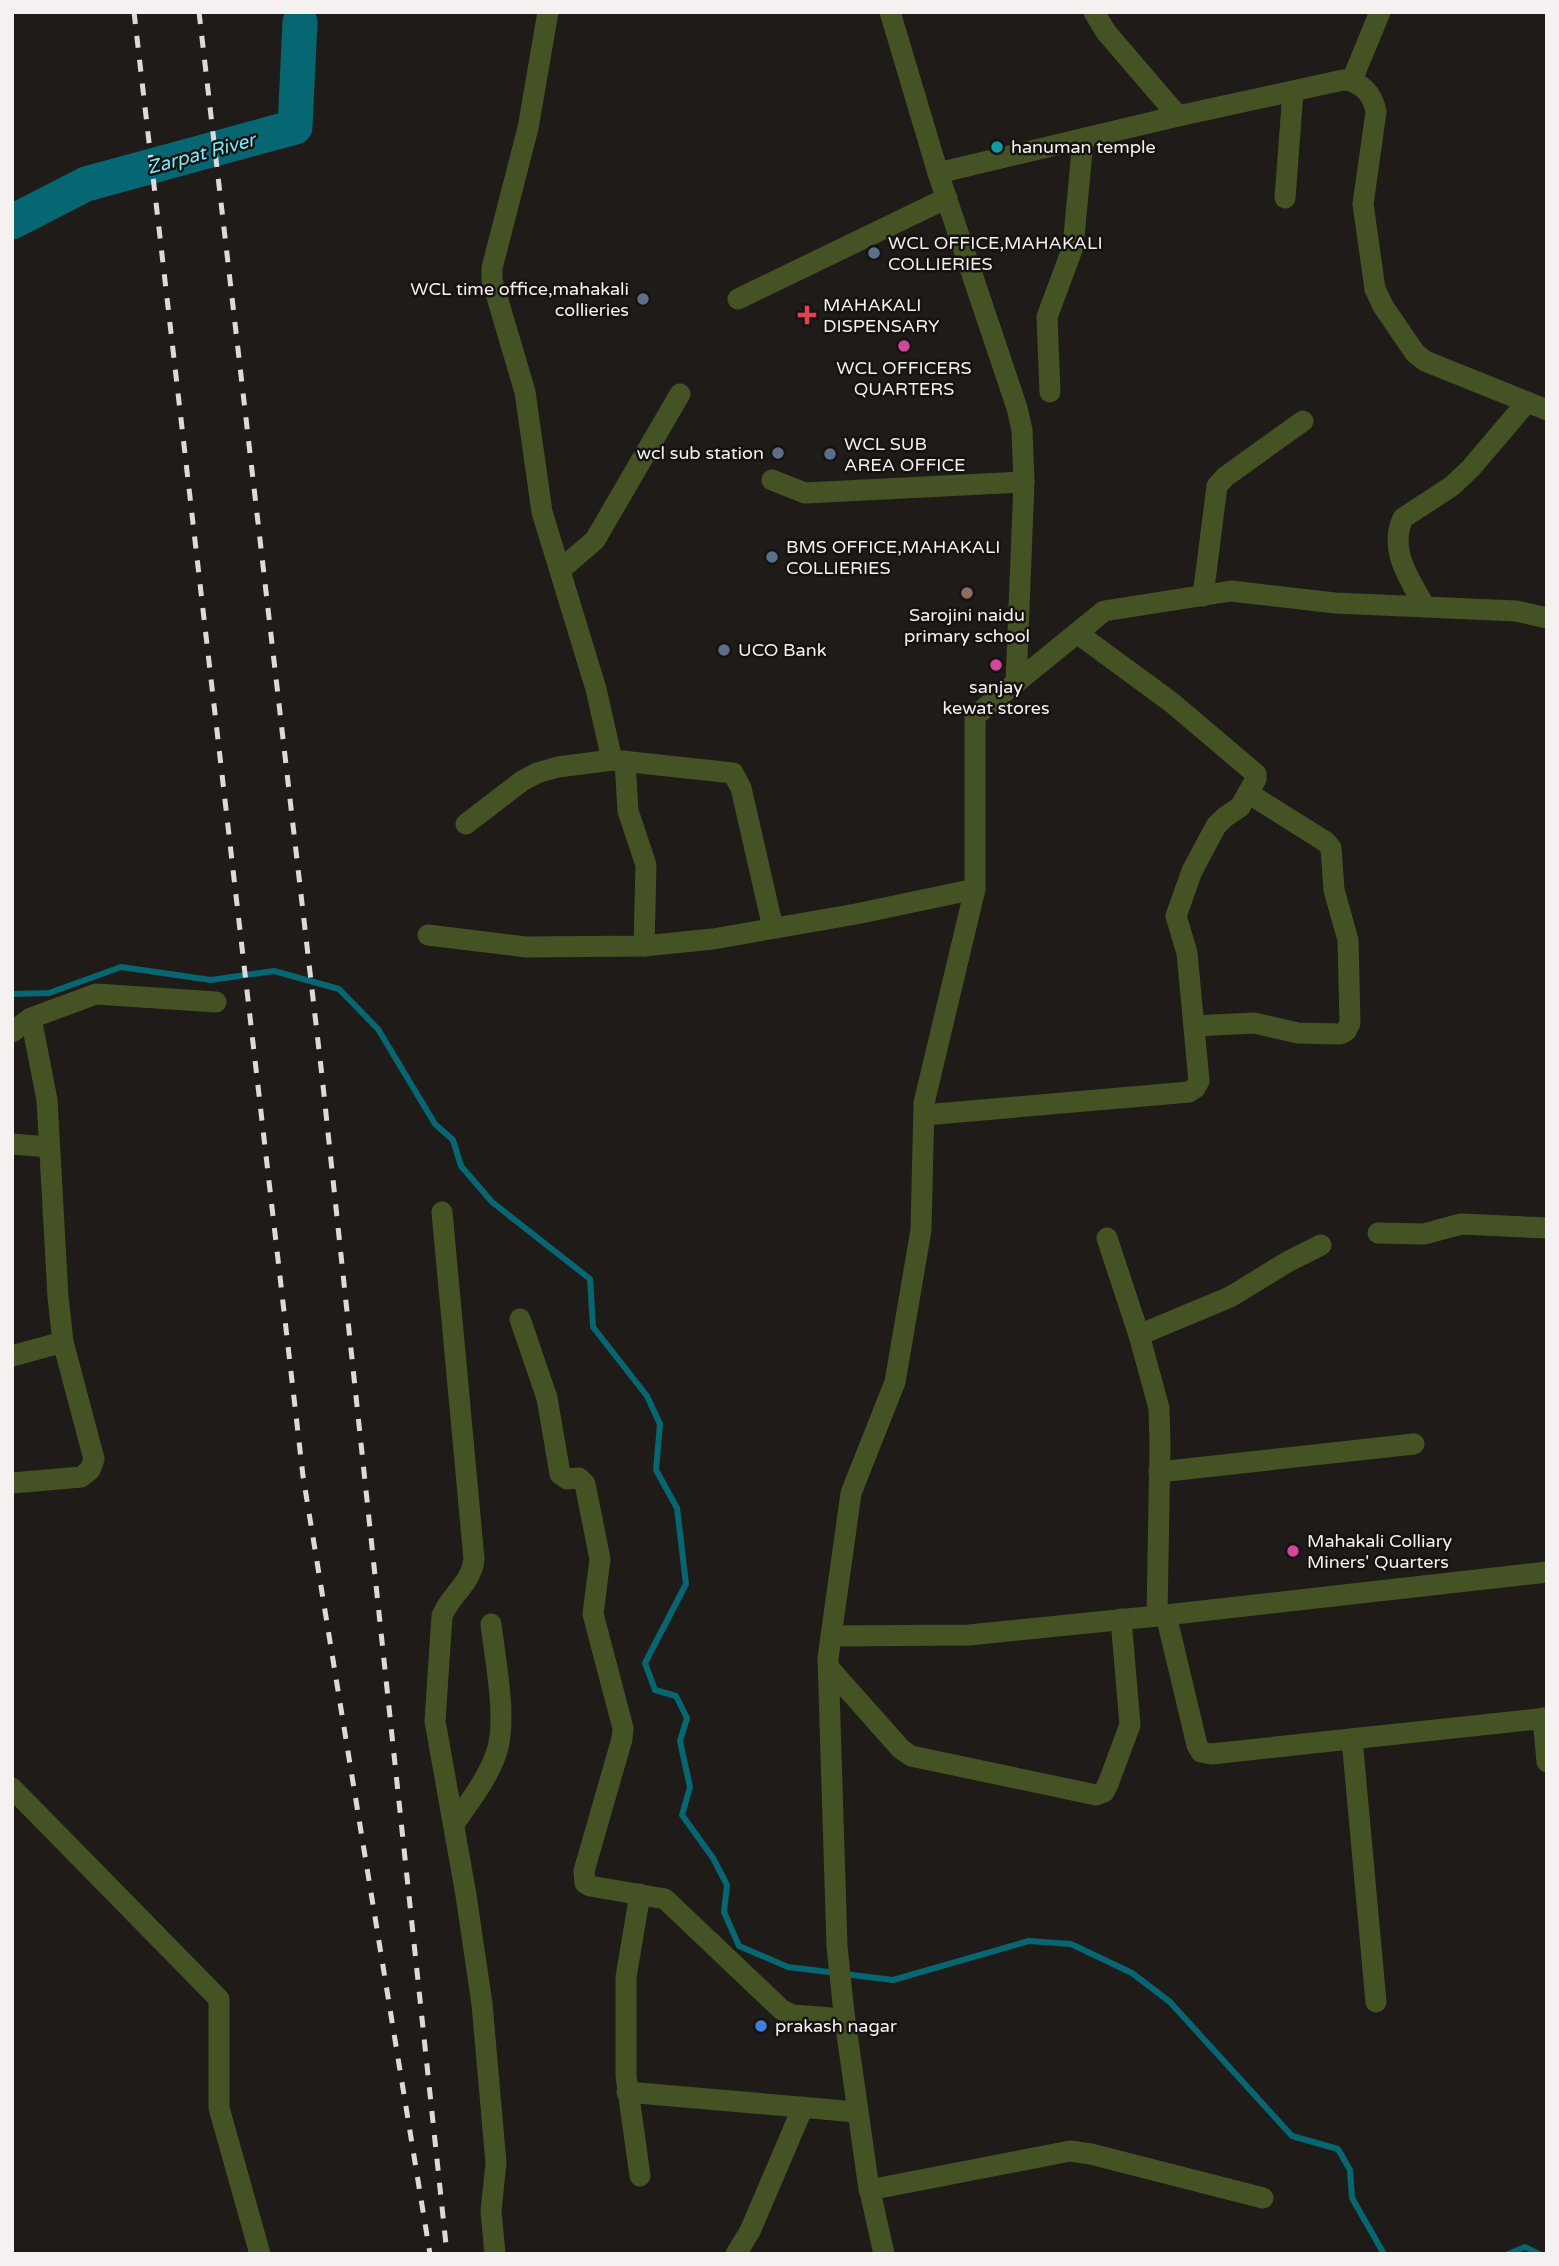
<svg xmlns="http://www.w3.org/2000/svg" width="1559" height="2266" viewBox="0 0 1559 2266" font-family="'Varela Round',sans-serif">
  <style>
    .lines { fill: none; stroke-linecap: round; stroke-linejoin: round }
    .stream { stroke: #066672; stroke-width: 6 }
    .river { stroke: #066672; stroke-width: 35 }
    .minor { stroke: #455324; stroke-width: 21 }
    .rail { stroke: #dddad9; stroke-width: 5; stroke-dasharray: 12 12; stroke-linecap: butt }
    .culture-dot { fill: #0f9aa8; stroke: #161210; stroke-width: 2.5 }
    .service-dot { fill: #5c6f8a; stroke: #161210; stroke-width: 2.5 }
    .health-dot { fill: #e0444e; stroke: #161210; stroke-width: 2.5 }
    .hotel-dot { fill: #d1479c; stroke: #161210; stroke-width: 2.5 }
    .education-dot { fill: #8d6e63; stroke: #161210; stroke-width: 2.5 }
    .shop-dot { fill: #3f7fe0; stroke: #161210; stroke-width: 2.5 }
    .labels { text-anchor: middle; stroke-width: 5; stroke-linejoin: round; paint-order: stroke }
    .poi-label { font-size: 18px; fill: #f4f1f0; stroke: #161210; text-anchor: start }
    .water-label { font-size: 19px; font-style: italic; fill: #7ce9fb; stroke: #161210 }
  </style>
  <rect width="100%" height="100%" fill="#1f1b19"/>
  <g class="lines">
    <g class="stream">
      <polyline points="12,994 49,993 121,967 211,980 274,971 339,989 378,1029 435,1124 453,1140 461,1166 492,1202 590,1279 593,1327 647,1396 660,1424 656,1470 677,1508 686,1584 645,1663 655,1690 676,1696 687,1718 680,1741 690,1787 682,1815 713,1858 727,1885 724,1912 739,1946 788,1967 893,1980 1029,1941 1071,1944 1132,1973 1170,2002 1292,2136 1338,2149 1350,2170 1352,2198 1384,2254"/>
      <polyline points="1508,2254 1525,2247 1539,2254"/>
    </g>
    <polyline class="river" points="12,222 86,184 295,127 300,22"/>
    <g class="minor">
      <polyline points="548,12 528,128 492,268 492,280 525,392 542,512 596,689 612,760"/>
      <polyline points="890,12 938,173 1017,408 1022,430 1024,482 1016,683"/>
      <polyline points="1094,12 1106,32 1178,116"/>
      <polyline points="1352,80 1380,12"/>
      <path d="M938 173 1178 116 1343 80C1361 81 1373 94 1376 112L1363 204 1375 289 1383 306 1415 353 1425 361 1547 410"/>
      <polyline points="1285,198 1293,91"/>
      <polyline points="738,299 947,198"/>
      <polyline points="1050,392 1047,317 1073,247 1083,140"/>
      <polyline points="772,480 805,493 1024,482"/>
      <polyline points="560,570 595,540 680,394"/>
      <polyline points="1203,596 1217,486 1225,477 1303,421"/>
      <path d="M1425 607C1410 579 1388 551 1403 518L1452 486 1471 468 1527 402"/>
      <polyline points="625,761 628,811 646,865 644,946"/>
      <polyline points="466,824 522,781 537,773 558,767 612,760 733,773 741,788 773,928"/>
      <polyline points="428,935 526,947 644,946 713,939 856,914 975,889"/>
      <polyline points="1194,1026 1254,1023 1298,1033 1340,1034 1346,1031 1350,1023 1348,940 1334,890 1331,848 1326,842 1248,793"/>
      <polyline points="12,1032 31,1018 96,994 216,1002"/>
      <polyline points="924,1115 1189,1092 1195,1088 1199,1081 1187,953 1176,916 1192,871 1216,826 1225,817 1240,807 1256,779 1256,774 1171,702 1077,633"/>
      <polyline points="12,1144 49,1147"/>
      <path d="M442 1212 474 1559C472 1583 450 1595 442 1616L435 1721 466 1895 482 2004 496 2163 491 2211 495 2254"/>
      <polyline points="1378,1233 1424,1234 1461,1224 1547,1228"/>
      <polyline points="1107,1238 1139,1335"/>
      <polyline points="520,1319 547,1398 560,1474 567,1479 579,1478 585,1484 600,1559 593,1614 623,1728 622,1739 584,1871 585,1883 590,1886 665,1899 782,2010 793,2015 844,2019"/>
      <polyline points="12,1356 63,1342"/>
      <polyline points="1159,1472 1414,1444"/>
      <polyline points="12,1483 81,1477 90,1470 94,1459 63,1342 58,1297 47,1100 31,1018"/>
      <polyline points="1166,1615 1197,1745 1201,1752 1211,1754 1547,1718"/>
      <polyline points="1157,1616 1547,1572"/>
      <polyline points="831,1636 969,1635 1157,1616 1160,1446 1159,1408 1139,1335 1230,1297 1289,1261 1321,1245"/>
      <polyline points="829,1668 901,1749 911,1756 1096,1795 1104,1792 1108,1784 1130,1725 1121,1619"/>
      <polyline points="1543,1718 1547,1762"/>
      <polyline points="1352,1739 1376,2002"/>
      <polyline points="12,1788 219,1999 219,2108 260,2254"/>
      <path d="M454 1824C469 1802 487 1780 496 1754 508 1721 495 1660 491 1624"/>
      <polyline points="627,2092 857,2112"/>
      <polyline points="640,2176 626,2076 626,1977 640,1894"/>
      <polyline points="869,2190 1070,2151 1091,2154 1263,2198"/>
      <polyline points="736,2254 750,2231 803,2107"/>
      <polyline points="884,2254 868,2182 844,2013 837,1946 828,1658 851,1493 895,1382 921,1230 924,1103 975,889 975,716 1104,611 1231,591 1335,603 1516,611 1547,618"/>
    </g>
    <g class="rail">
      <polyline points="134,12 303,1476 430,2254"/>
      <polyline points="199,12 322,1076 447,2254"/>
    </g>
  </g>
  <circle class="culture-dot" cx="997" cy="147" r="7"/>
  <g class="service-dot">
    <circle cx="874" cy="253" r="7"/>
    <circle cx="643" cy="299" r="7"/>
    <circle cx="778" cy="453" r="7"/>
    <circle cx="830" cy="454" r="7"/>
    <circle cx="772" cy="557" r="7"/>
    <circle cx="724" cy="650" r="7"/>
  </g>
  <path class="health-dot" d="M803.5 304.5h7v7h7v7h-7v7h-7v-7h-7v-7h7z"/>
  <g class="hotel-dot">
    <circle cx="904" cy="346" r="7"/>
    <circle cx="996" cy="665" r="7"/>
    <circle cx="1293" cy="1551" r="7"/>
  </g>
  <circle class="education-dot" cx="967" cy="593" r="7"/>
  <circle class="shop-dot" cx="761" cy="2026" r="7"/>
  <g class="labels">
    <g class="poi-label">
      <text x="1011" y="153">hanuman temple</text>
      <text x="888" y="249">WCL OFFICE,MAHAKALI<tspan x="888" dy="21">COLLIERIES</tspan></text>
      <text x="629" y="295" text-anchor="end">WCL time office,mahakali<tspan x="629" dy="21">collieries</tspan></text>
      <text x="823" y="311">MAHAKALI<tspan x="823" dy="21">DISPENSARY</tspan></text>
      <text x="904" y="374" text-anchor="middle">WCL OFFICERS<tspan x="904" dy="21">QUARTERS</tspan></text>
      <text x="844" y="450">WCL SUB<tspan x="844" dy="21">AREA OFFICE</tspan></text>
      <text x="764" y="459" text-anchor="end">wcl sub station</text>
      <text x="786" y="553">BMS OFFICE,MAHAKALI<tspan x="786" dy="21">COLLIERIES</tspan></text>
      <text x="967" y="621" text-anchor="middle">Sarojini naidu<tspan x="967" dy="21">primary school</tspan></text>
      <text x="738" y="656">UCO Bank</text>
      <text x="996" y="693" text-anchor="middle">sanjay<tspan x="996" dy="21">kewat stores</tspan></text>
      <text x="1307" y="1547">Mahakali Colliary<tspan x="1307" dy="21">Miners' Quarters</tspan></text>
      <text x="775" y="2032">prakash nagar</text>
    </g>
    <g class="water-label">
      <text transform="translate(201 153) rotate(-15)" y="7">Zarpat River</text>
    </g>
  </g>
  <rect width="1559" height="2266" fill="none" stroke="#f4f1f0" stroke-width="28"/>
</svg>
